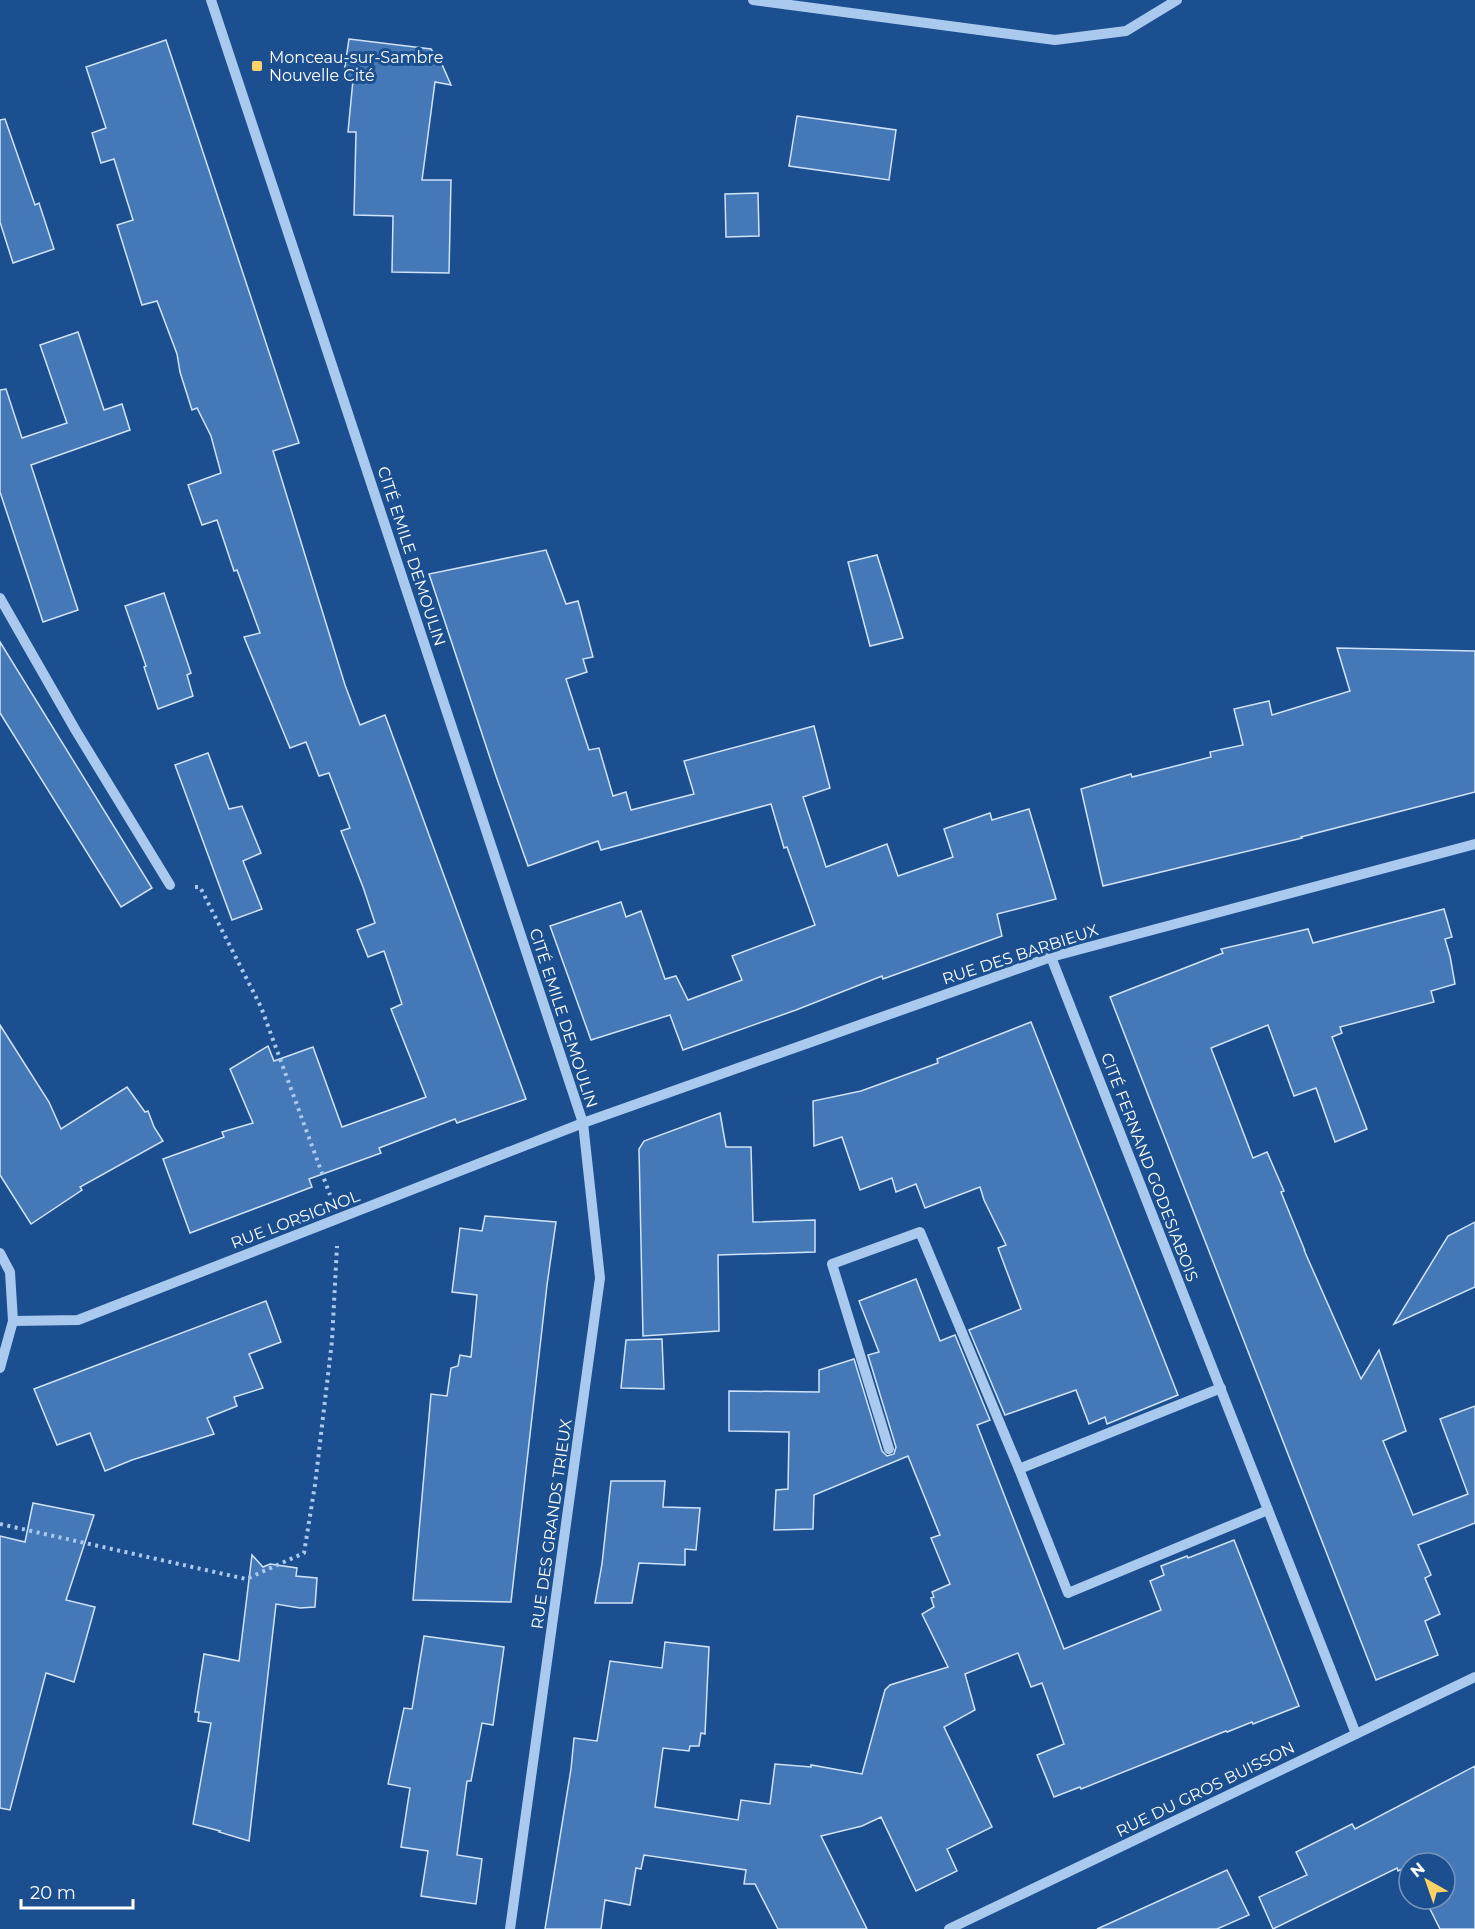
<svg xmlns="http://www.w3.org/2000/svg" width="1475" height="1929" viewBox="0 0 1475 1929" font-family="Montserrat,sans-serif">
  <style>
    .building { fill: #4478b7; stroke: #cfe3fa; stroke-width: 1.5 }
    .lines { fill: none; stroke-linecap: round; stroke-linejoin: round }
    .path { stroke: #a9c9ee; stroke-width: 4; stroke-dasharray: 3 4.5; stroke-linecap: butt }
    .minor { stroke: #a9c9ee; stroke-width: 10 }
    .poi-dot { fill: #ffd166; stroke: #1b4f8f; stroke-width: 2 }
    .labels { text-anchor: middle; stroke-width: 6; stroke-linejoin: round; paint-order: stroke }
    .poi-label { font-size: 16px; fill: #fff; stroke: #1b4f8f; text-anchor: start }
    .street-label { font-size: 16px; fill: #fff; stroke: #1b4f8f }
  </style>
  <rect width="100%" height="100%" fill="#1b4f8f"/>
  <g class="building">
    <polygon points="349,39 431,49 433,52 437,53 451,85 435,82 422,180 451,180 449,273 392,272 393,216 354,215 356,132 348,132 353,80 343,79"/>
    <polygon points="166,40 299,443 273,451 345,685 360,725 385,715 526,1099 457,1123 455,1119 379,1148 381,1153 309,1179 312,1187 190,1233 163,1159 224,1137 222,1132 253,1123 230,1069 268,1046 274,1061 313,1047 342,1127 426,1097 391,1009 402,1004 384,951 368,957 357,930 375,923 363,887 341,831 350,828 329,773 319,776 306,742 290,748 244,637 260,633 237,570 234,571 217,520 202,525 188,485 221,473 211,436 197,408 192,410 180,372 177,354 157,301 142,305 117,225 133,220 114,159 101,163 92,133 106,128 86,67"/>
    <polygon points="797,116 896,130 889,180 789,166"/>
    <polygon points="5,119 35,205 39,203 54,249 13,263 0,222 0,120"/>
    <polygon points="758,193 759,236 726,237 725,194"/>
    <polygon points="78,332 104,410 122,404 130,430 31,465 78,610 43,622 0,492 0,390 6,389 22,438 67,423 40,345"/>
    <polygon points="546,550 566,604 578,601 593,657 583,659 587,672 566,679 586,741 589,750 599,748 613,796 626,792 631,810 694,794 684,761 814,726 830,788 803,797 826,867 887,844 898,876 953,857 944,829 990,813 992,820 1029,809 1056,899 997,914 1002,936 883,979 882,976 796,1010 683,1050 670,1015 591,1040 550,926 621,902 626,917 641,911 665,979 676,976 688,1000 742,980 732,956 815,925 787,847 784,848 771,804 601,850 598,841 528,866 496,776 429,574"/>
    <polygon points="877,555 903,638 870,646 848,562"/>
    <polygon points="164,593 191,673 187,675 193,696 158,709 144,667 146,666 125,606"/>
    <polygon points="0,642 152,888 121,907 0,713"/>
    <polygon points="1337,648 1475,651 1475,792 1301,837 1302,838 1103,886 1081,789 1131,774 1132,777 1211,757 1210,752 1243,745 1234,709 1269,701 1272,715 1350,691"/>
    <polygon points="208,753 229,809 242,806 261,853 243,861 262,909 232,920 175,765"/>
    <polygon points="1444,909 1452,937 1445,939 1450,956 1455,984 1431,991 1434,1002 1340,1027 1342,1033 1332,1037 1367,1129 1335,1142 1316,1088 1294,1096 1268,1025 1211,1048 1253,1158 1267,1152 1284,1191 1281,1192 1305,1251 1304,1250 1361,1379 1379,1350 1406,1431 1383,1441 1413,1515 1468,1494 1440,1419 1475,1406 1475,1523 1418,1545 1431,1575 1425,1578 1440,1614 1425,1621 1438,1655 1376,1680 1110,997 1223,953 1221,949 1308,929 1313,943"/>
    <polygon points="1031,1022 1178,1395 1107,1424 1105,1417 1089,1424 1076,1390 1005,1415 969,1330 1021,1309 998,1248 1006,1245 984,1200 980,1187 925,1208 916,1184 896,1192 892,1178 860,1190 842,1137 814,1146 813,1101 861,1091 938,1063 937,1059"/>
    <polygon points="0,1025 49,1102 61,1129 127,1087 145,1112 148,1111 154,1127 163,1141 80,1187 82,1190 31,1224 0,1175"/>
    <polygon points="720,1113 726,1147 751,1147 753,1222 815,1220 815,1252 718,1255 719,1331 643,1336 639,1149 644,1141"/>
    <polygon points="485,1216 556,1222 547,1285 511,1602 413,1600 431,1394 447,1396 451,1368 458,1366 460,1355 471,1357 477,1295 452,1292 460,1228 482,1231"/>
    <polygon points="1475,1222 1475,1287 1394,1324 1448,1236"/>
    <polygon points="916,1279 940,1341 955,1335 990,1420 977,1425 1064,1649 1161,1610 1150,1581 1164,1575 1161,1566 1187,1556 1188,1558 1234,1540 1299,1706 1253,1724 1252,1722 1227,1732 1226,1731 1081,1789 1080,1787 1054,1797 1037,1755 1064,1744 1042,1683 1031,1687 1018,1653 965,1674 975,1710 944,1727 992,1827 947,1849 957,1871 916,1891 881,1817 862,1826 821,1836 867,1929 778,1929 755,1884 744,1884 746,1870 644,1855 641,1869 636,1868 630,1905 605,1900 601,1929 545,1929 571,1769 574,1738 597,1741 610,1661 662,1668 665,1642 709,1647 705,1734 701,1733 699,1746 690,1746 689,1751 663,1748 655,1807 738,1820 741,1800 770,1804 775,1764 811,1767 811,1765 862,1774 885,1690 890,1685 948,1667 922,1614 934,1607 931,1598 934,1597 932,1592 950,1584 931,1538 940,1535 908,1456 814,1495 813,1529 774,1530 776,1490 788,1489 789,1432 729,1431 729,1391 819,1392 819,1370 854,1359 882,1451 887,1456 894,1454 896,1447 868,1355 879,1352 859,1301"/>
    <polygon points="266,1301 281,1342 249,1354 263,1388 234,1397 237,1406 207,1418 214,1434 132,1460 105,1471 90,1433 57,1445 34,1389"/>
    <polygon points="662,1339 664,1389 621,1388 626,1340"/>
    <polygon points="611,1481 665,1481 663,1507 700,1508 696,1550 685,1549 685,1565 639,1563 632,1603 595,1603 602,1564"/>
    <polygon points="33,1503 94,1515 66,1600 95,1607 74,1682 46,1673 10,1810 0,1808 0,1536 25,1542"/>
    <polygon points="252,1555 263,1567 270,1564 297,1568 296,1576 317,1578 315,1607 300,1608 276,1604 249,1841 219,1832 220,1831 193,1824 211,1723 198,1721 199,1712 195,1712 204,1654 239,1661"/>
    <polygon points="424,1636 504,1647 493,1725 482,1723 471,1781 467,1781 457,1855 482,1859 476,1904 421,1896 428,1851 401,1847 410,1788 388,1784 404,1708 412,1709"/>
    <polygon points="1475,1766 1475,1929 1440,1929 1425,1899 1445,1899 1445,1863 1409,1863 1409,1867 1408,1866 1398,1871 1397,1868 1273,1929 1259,1897 1307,1875 1296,1852 1352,1824 1355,1829"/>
    <polygon points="1227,1870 1249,1915 1217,1929 1097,1929"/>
  </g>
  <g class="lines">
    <g class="path">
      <polyline points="195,887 200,887 261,1007 330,1195"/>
      <polyline points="0,1524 246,1579 304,1553 315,1485 332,1341 337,1246"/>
    </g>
    <g class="minor">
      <polyline points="211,0 583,1123 600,1278 510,1929"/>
      <polyline points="753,0 1055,40 1126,31 1177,0"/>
      <polyline points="0,598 76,731 170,885"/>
      <polyline points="1051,957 1356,1734"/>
      <polyline points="0,1253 10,1272 13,1321 0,1368"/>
      <polyline points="13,1321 78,1320 583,1123 1051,957 1475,844"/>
      <polyline points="1221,1388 1019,1469 1068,1593 1268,1510"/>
      <polyline points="889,1449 832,1264 920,1232 1019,1469"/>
      <polyline points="949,1929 1475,1677"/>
    </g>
  </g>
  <rect class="poi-dot" x="251" y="60" width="12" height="12" rx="3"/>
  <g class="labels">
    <g class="poi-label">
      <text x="269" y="63">Monceau-sur-Sambre<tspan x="269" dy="18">Nouvelle Cité</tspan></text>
    </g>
    <g class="street-label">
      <text transform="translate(412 556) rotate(72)" y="6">CITÉ EMILE DEMOULIN</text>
      <text transform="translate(1020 954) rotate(-18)" y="6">RUE DES BARBIEUX</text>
      <text transform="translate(564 1018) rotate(72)" y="6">CITÉ EMILE DEMOULIN</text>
      <text transform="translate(1150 1167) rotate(69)" y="6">CITÉ FERNAND GODESIABOIS</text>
      <text transform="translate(295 1219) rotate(-21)" y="6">RUE LORSIGNOL</text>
      <text transform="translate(551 1524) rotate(-82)" y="6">RUE DES GRANDS TRIEUX</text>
      <text transform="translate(1205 1789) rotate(-26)" y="6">RUE DU GROS BUISSON</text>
    </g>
  </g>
  <g transform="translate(1427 1881) rotate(320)"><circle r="28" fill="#1b4f8f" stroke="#7695bc" stroke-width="1.5"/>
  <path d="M0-4.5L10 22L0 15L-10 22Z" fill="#ffd166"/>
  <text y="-9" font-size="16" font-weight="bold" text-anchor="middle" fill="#ffffff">N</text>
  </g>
  <path d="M21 1899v9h112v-9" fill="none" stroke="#ffffff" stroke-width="3"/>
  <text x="30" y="1899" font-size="18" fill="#ffffff" stroke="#1b4f8f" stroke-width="4.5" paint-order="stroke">20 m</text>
</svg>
